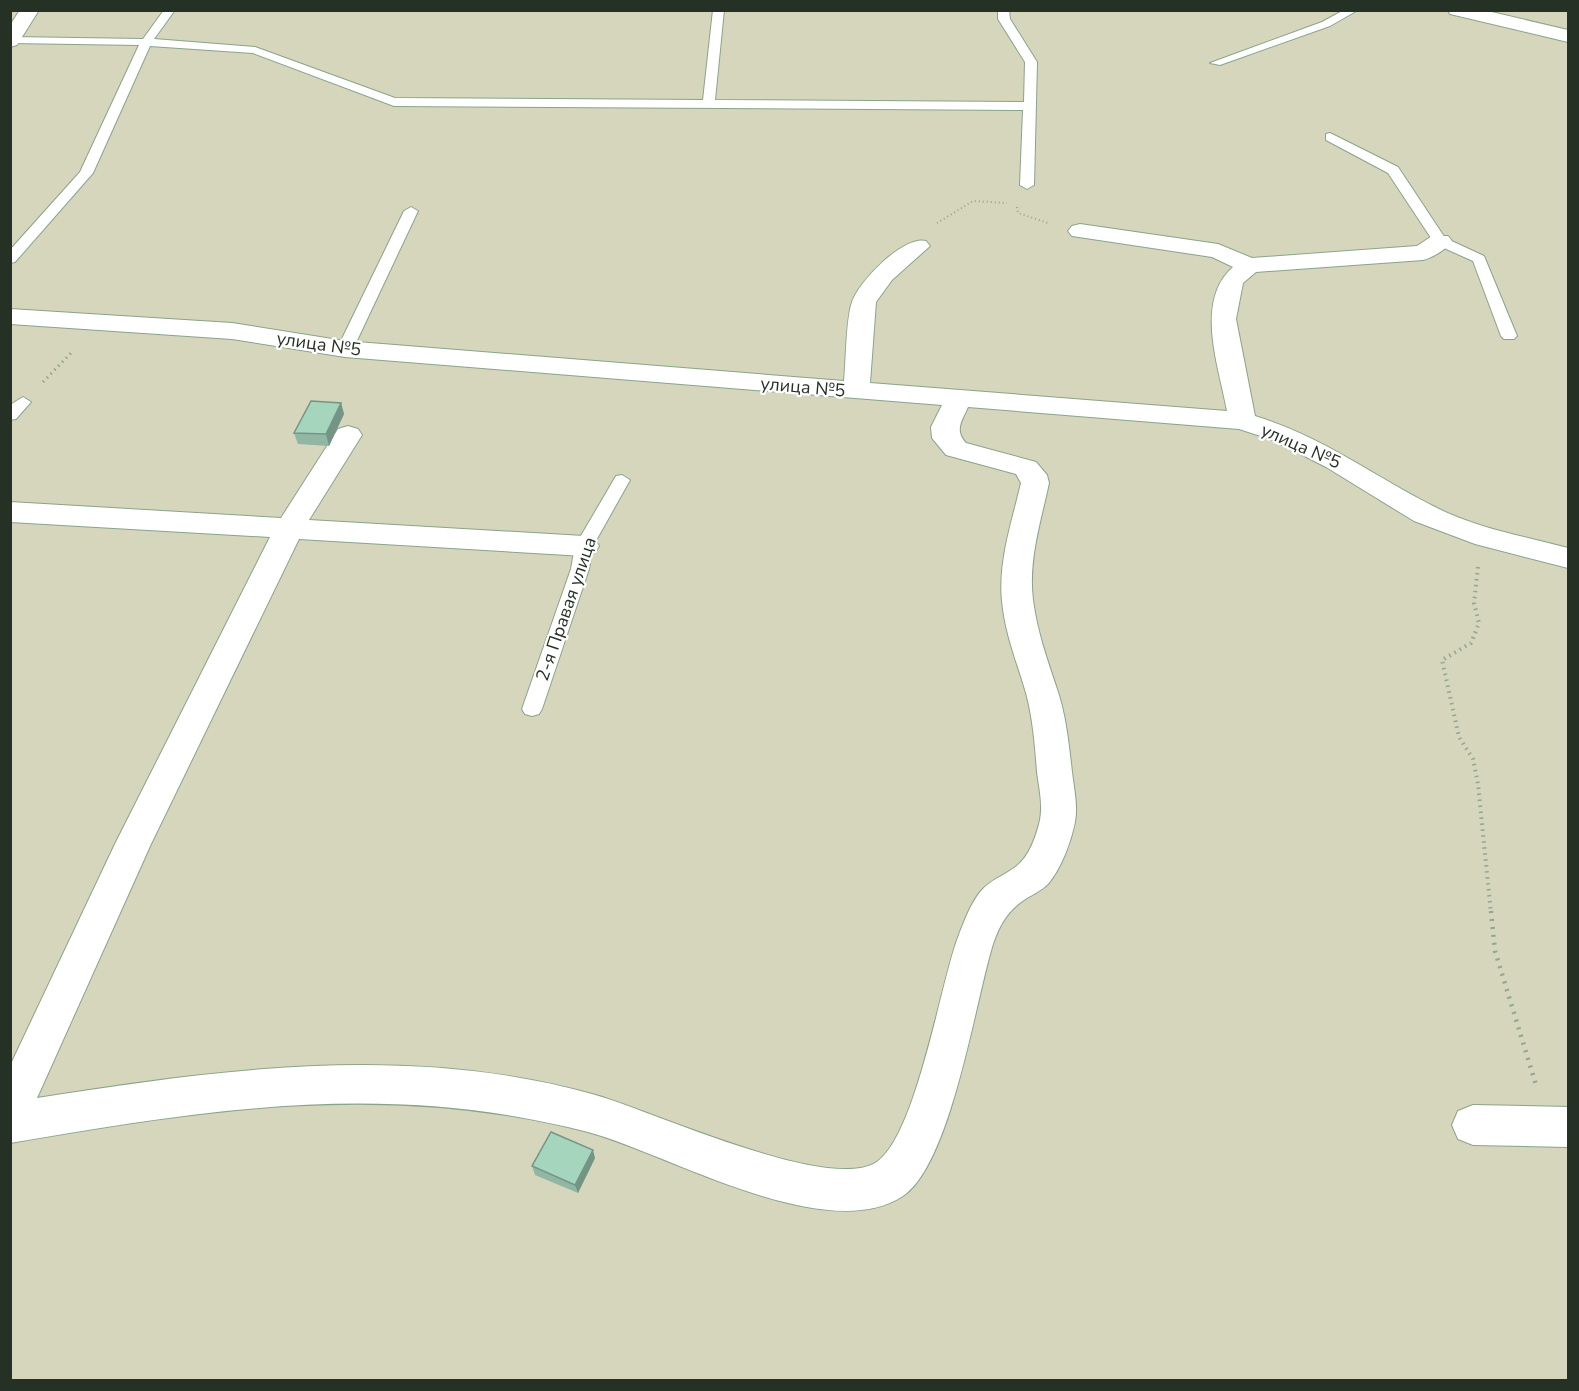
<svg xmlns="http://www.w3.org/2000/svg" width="1579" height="1391" viewBox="0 0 1579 1391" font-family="'Nunito Sans',sans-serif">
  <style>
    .green { fill: #d5d6bc }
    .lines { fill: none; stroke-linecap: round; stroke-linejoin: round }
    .lane-casing { stroke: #89a48a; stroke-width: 2 }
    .street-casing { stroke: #89a48a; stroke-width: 2 }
    .path-far3 { stroke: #91a791; stroke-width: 2; stroke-dasharray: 1 3; stroke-linecap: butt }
    .path-far2 { stroke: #91a791; stroke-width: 3; stroke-dasharray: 1.5 4; stroke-linecap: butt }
    .path-far1 { stroke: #91a791; stroke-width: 4; stroke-dasharray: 1.5 4.5; stroke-linecap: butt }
    .path { stroke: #91a791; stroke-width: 4.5; stroke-dasharray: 2 6; stroke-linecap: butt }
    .lane { fill: #fff; fill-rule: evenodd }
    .street { fill: #fff; fill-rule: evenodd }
    .wall { fill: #8fb7a3 }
    .shaded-wall { fill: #749585 }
    .building { fill: #a6d5be; stroke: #749585; stroke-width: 1.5 }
    .labels { text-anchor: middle; stroke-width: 4.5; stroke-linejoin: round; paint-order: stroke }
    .street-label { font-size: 18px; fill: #263126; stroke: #fff }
  </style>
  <rect width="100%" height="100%" fill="#d0edd1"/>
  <polygon class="green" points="10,11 1568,11 1568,1380 11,1380"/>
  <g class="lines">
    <defs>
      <g id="lane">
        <polygon points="164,10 175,10 154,39 255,47 395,98 703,100 713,10 724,10 715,100 1024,102 1025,62 998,19 998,10 1009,10 1010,19 1037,62 1034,185 1027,189 1020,185 1023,110 394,106 253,53 150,46 93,173 15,262 10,263 10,250 80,172 139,45 11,43 10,37 143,39"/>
        <polygon points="1344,10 1358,10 1330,26 1220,65 1210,63 1322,22"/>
        <polygon points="1330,133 1398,167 1445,238 1484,256 1517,336 1514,339 1504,339 1501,336 1473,261 1435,244 1388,173 1326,140 1326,134"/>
        <polygon points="411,207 418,211 353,349 350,352 340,352 337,349 404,211"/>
        <polygon points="23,397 31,402 16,419 10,420 10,405"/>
        <polygon points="622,475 630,480 593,546 589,569 542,709 539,714 532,716 525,714 522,709 571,569 575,546 616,476"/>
      </g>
      <g id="street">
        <polygon points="20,10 39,10 17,45 10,47 10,25"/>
        <polygon points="1448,10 1483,10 1568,30 1568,42 1450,14"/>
        <path d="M1080 224 1218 244 1252 258 1417 246 1432 236H1448L1452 241C1445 250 1434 257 1423 260L1256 272 1243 283 1236 319 1255 416C1325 438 1370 474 1433 506 1475 528 1523 536 1568 548V568L1475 544 1414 521 1326 467 1273 440 1239 429 968 407C962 421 954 430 966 443L1036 462 1047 475 1049 483C1041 521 1028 560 1033 600 1037 631 1047 659 1057 689 1066 715 1069 745 1072 772 1074 789 1078 806 1075 822 1071 842 1061 869 1048 884 1042 890 1034 894 1027 898 1008 910 1000 924 993 944 975 1002 951 1164 903 1196 826 1247 667 1153 588 1132 389 1080 209 1109 10 1143V1066L115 844 270 537 10 522V502L281 518 338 429 348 426 358 429 362 435 309 520 584 536 595 539 599 546 595 553 584 556 299 539 151 844 37 1098C221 1069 409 1043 592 1094 648 1109 825 1192 875 1163 915 1140 940 987 957 940 963 924 970 904 981 891 990 880 1003 876 1014 868 1029 858 1036 837 1040 820 1043 804 1039 788 1037 772 1035 746 1033 719 1026 693 1017 662 1005 634 1002 601 998 561 1012 522 1021 483L1016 474 946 455 932 438 931 427 942 405 345 357 232 339 10 324V309L232 323 345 341 844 381C846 362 846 318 852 302 859 281 904 235 926 241L930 246 892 280 876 302 870 383 1227 411C1219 367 1194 301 1233 267L1212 257 1072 236 1068 231 1072 226Z"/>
        <polygon points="1473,1105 1568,1107 1568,1147 1473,1145 1458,1139 1452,1125 1458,1111"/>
      </g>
    </defs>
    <use href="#lane" class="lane-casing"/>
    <use href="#street" class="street-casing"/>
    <g class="path-far3">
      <polyline points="1017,207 1018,213 1048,223"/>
      <polyline points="937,223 973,201 1007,203"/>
    </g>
    <polyline class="path-far2" points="43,382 71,353"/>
    <polyline class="path-far1" points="1478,567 1474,603 1479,623 1471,643 1442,660 1459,737 1473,759 1478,784 1491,913"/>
    <polyline class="path" points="1491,911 1495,951 1536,1085"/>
    <use href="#lane" class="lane"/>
    <use href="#street" class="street"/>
  </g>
  <g class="wall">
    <polygon points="341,403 344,414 329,446 298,444 294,433"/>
    <polygon points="595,1158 578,1193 535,1175 532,1166"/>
  </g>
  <g class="shaded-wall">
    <polygon points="341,403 344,414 329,446 326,434"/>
    <polygon points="593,1150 595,1158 578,1193 575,1185"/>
  </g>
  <g class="building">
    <polygon points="311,401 341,403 326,434 294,433"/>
    <polygon points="551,1132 593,1150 575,1185 532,1166"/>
  </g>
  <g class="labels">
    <g class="street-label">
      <text transform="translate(319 344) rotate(8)" y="6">улица №5</text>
      <text transform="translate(803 387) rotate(5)" y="6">улица №5</text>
      <text transform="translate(1301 446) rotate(24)" y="6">улица №5</text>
      <text transform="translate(566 609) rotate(-71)" y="6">2-я Правая улица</text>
    </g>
  </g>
  <rect width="1579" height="1391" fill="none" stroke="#263126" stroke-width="24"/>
</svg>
